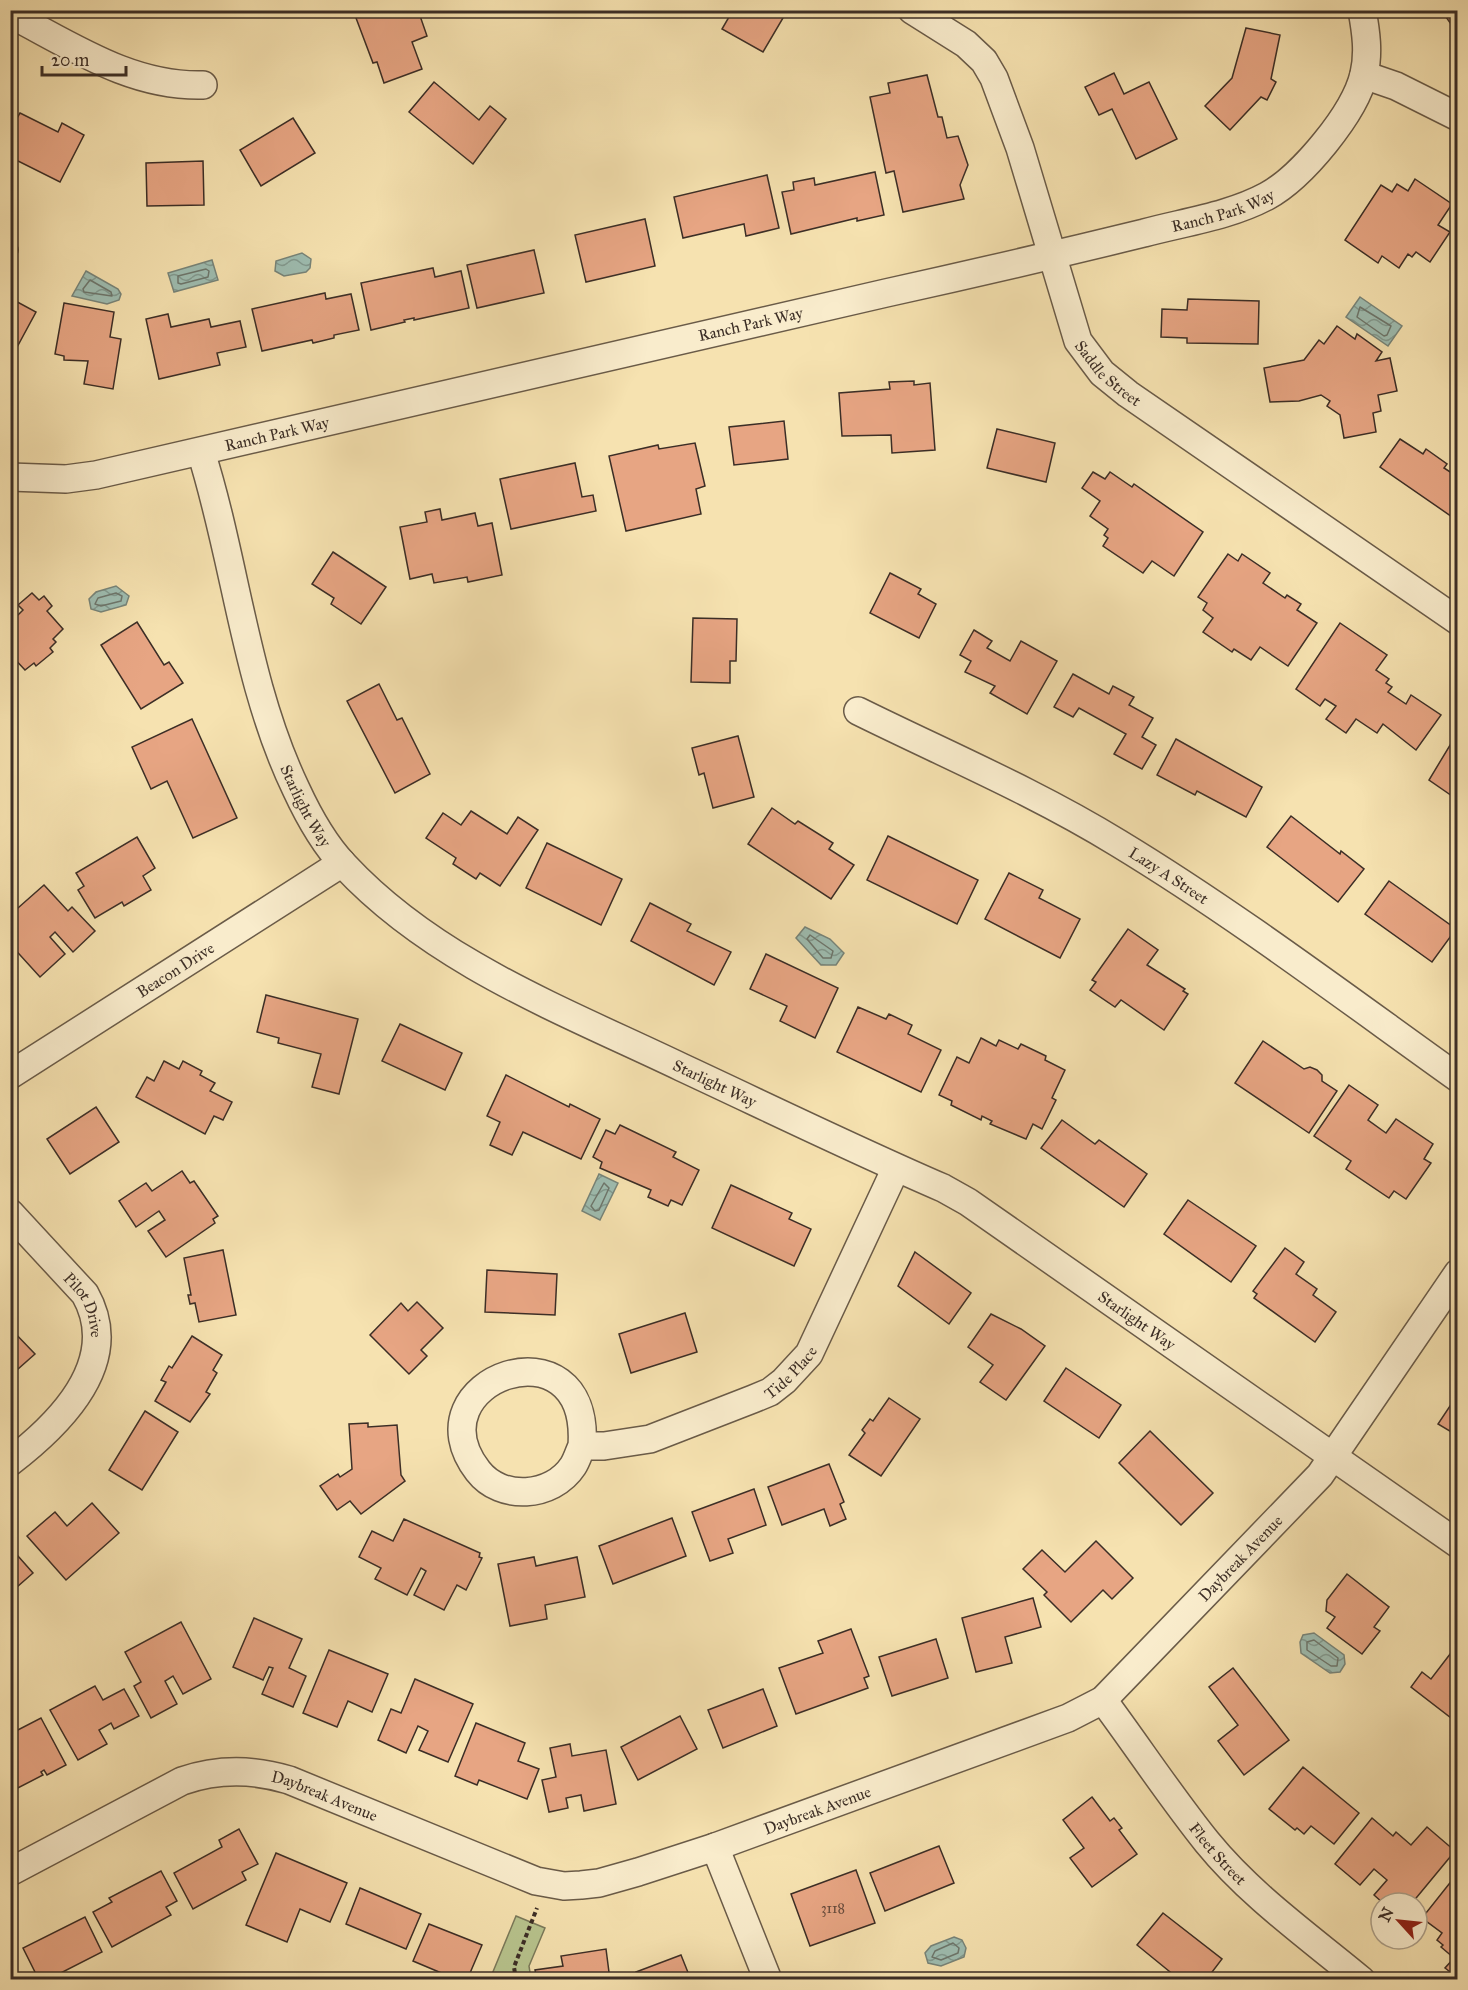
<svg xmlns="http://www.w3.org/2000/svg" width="1468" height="1990" viewBox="0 0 1468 1990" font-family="'IM FELL Great Primer',serif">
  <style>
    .green { fill: #b8c48e; stroke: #7a795a; stroke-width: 1.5 }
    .water { fill: url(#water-waves); stroke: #778479; stroke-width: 1.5 }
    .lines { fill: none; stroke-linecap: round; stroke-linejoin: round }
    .shore { stroke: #6d766c; stroke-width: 1.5 }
    .building { fill: #e7a583; stroke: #3c2e26; stroke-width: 1.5 }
    .lane-casing { stroke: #6a5b48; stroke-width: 16 }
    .street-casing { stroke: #6a5b48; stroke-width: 30 }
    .path { stroke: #3c2e26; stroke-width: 4; stroke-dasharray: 4.5 3; stroke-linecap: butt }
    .lane { stroke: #f9eccc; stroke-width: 14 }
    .street { stroke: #f9eccc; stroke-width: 27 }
    .labels { text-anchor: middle; stroke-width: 4.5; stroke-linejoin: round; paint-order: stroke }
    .number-label { font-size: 14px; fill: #674c3d }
    .street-label { font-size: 16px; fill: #3c2e26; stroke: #f9eccc }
  </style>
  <defs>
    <pattern id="water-waves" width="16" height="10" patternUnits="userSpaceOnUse" patternTransform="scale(1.5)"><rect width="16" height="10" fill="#9ebdb1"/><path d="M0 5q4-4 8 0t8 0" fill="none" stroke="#829a90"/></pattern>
  </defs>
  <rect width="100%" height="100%" fill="#f6e2b0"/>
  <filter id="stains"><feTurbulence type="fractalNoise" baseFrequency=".00333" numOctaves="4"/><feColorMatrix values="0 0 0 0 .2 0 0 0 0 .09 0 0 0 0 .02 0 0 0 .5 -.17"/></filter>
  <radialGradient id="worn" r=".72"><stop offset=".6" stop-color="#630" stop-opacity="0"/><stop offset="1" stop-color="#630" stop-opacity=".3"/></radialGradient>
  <polygon class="green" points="516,1916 545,1928 529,1966 531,1979 490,1979"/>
  <g class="water">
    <polygon points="302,253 311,259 310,268 306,272 284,276 275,271 276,261"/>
    <polygon points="212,260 218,280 174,292 168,273"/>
    <polygon points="86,271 118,289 121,294 119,300 107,304 72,296"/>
    <polygon points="1360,297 1402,326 1388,346 1346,317"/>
    <polygon points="116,586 129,596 126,605 101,612 91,609 89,599 96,592"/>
    <polygon points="805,927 830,939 844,953 836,965 821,965 796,938"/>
    <polygon points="599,1174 618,1183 600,1220 582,1211"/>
    <polygon points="1314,1633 1344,1655 1345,1664 1340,1672 1330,1673 1301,1653 1300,1642 1303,1635"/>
    <polygon points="954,1937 962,1940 966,1948 964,1957 941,1966 928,1963 925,1953 931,1946"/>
  </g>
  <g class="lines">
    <g class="shore">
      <polygon points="206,269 209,271 208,277 181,284 178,283 178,276"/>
      <polygon points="90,280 111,292 112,296 84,292 83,289"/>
      <polygon points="1360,307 1391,326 1387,335 1384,336 1357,317"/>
      <polygon points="116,593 122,596 121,601 101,606 95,604 98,598"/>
      <polygon points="810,935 833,951 831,958 823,958 807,939"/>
      <polygon points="604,1183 609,1188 599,1210 595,1211 591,1206"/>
      <polygon points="1314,1640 1338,1658 1337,1666 1331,1666 1307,1650 1307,1642"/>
      <polygon points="953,1943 959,1948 958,1953 941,1960 932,1957 935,1951"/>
    </g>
  </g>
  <g class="building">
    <polygon points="353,10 418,10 427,36 412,42 422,69 384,83 377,62 373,63"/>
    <polygon points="733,10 771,10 783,18 763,52 722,29"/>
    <polygon points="1441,10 1458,10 1458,34"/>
    <polygon points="1246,28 1280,35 1271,79 1276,82 1267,100 1261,97 1230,130 1205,106 1232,78"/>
    <polygon points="1114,73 1124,94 1149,82 1177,139 1136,159 1112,109 1099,115 1085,87"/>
    <polygon points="927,75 938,117 942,117 947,138 958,136 968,165 960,185 964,199 903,212 894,171 886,173 870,97 890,93 888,83"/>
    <polygon points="434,82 479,120 490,106 506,119 473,164 409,112"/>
    <polygon points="20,113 58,132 62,123 84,135 60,182 10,157 10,131"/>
    <polygon points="293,118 315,153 261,186 240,150"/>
    <polygon points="203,161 204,205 147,206 146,163"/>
    <polygon points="875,172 884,215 857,221 857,218 791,234 782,192 794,190 793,182 814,178 815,185"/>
    <polygon points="767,175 779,228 746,236 744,224 683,238 674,197"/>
    <polygon points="1415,179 1452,204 1438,225 1450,232 1430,262 1416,252 1412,257 1408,254 1399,268 1382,256 1378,263 1345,240 1381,185 1392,192 1397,184 1408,191"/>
    <polygon points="645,219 655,266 586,282 575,235"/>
    <polygon points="534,250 544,293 477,308 467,265"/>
    <polygon points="433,268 435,277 461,271 469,308 414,320 414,318 404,320 405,322 371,330 361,283"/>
    <polygon points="325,293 326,299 351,294 359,330 334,335 334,338 313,343 312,340 262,351 252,309"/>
    <polygon points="10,298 36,312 16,349 10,346"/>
    <polygon points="1188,299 1259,301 1258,344 1187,343 1187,338 1161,337 1162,309 1187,310"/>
    <polygon points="64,303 114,312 110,337 121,339 113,389 84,384 88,361 64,360 64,356 55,354"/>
    <polygon points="168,314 171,327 209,319 211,327 240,321 246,347 217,353 220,365 159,379 146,319"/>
    <polygon points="1337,326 1355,339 1357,334 1382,352 1376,361 1390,358 1397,391 1378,395 1381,411 1373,413 1376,432 1344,438 1340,415 1327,406 1330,401 1321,395 1299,401 1270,402 1264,368 1304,360 1319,340 1324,344"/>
    <polygon points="914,381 914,385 930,383 935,450 892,453 891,435 842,436 839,393 890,389 889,382"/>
    <polygon points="784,421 788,459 734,465 729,427"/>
    <polygon points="997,429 1055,443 1046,482 987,468"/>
    <polygon points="1400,439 1423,454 1426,449 1447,464 1444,468 1458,477 1458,521 1380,467"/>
    <polygon points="695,443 705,486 696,489 701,514 626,531 609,456 658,445 659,449"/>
    <polygon points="575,463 582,497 593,495 596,511 511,529 500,479"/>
    <polygon points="1093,472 1105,479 1110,472 1132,487 1134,484 1203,532 1174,576 1152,561 1143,573 1103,546 1108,538 1104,535 1108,529 1090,516 1100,501 1082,488"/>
    <polygon points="440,509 442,520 475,513 478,526 492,523 502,575 468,582 467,577 434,583 432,574 410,579 400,527 427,522 425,512"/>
    <polygon points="333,552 386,587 361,624 331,604 334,598 312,584"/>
    <polygon points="1228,554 1238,561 1242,554 1270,573 1263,583 1285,598 1287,595 1301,604 1297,610 1317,623 1288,666 1260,647 1251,660 1234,649 1232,652 1203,632 1213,618 1203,610 1207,603 1198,597"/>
    <polygon points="890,573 921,589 918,594 936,604 919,638 870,613"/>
    <polygon points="32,593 39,600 44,596 52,606 47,611 63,629 53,639 56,642 50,648 53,652 36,666 34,663 25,670 10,654 10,610 16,617 23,610 18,605"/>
    <polygon points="693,618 737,619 736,661 730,661 730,683 691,682"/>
    <polygon points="137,622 164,665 169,662 183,683 141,709 101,645"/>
    <polygon points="1340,623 1387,655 1376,670 1389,679 1386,683 1392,687 1388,692 1406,704 1411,695 1441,715 1416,750 1383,724 1377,733 1356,719 1346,733 1326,719 1336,706 1325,699 1320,706 1296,689"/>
    <polygon points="974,630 992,641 987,648 1010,661 1021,641 1057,661 1027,714 990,693 995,686 965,672 971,661 960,655"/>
    <polygon points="1073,674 1109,694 1113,686 1134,697 1129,705 1153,718 1142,737 1156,745 1142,769 1114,754 1126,734 1079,708 1073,717 1054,707"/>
    <polygon points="379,684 397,720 402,718 430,774 395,793 347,701"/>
    <polygon points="192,719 237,818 193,838 167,781 151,789 132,747"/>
    <polygon points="1458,732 1458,794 1455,798 1429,780"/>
    <polygon points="738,736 754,797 713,808 704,773 699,775 692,748"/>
    <polygon points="1176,739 1262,787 1246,817 1197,791 1195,795 1157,775"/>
    <polygon points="772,808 795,824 798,821 833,843 829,849 854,865 831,899 748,844"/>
    <polygon points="471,811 507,834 518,817 538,830 500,886 480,873 476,879 453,864 456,858 426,838 443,813 461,825"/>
    <polygon points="1291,816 1340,854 1341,851 1364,869 1338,902 1267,847"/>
    <polygon points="888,836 978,880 957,924 867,880"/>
    <polygon points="137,837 155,868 143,876 151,890 124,906 122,902 95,918 78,890 84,886 76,873"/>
    <polygon points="547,843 622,879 601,925 526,888"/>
    <polygon points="1009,873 1043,890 1039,898 1080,919 1060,958 985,919"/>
    <polygon points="1389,881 1456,929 1432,962 1365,914"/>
    <polygon points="44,885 68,911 72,907 95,931 73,952 55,932 50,937 65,954 40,977 10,944 10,915"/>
    <polygon points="650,903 691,924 687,931 731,952 714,985 631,941"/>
    <polygon points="1128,929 1158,950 1147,965 1185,989 1183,991 1188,994 1164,1030 1121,1000 1115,1007 1090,990 1096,982 1092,980"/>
    <polygon points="766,954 838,988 815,1038 780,1021 787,1006 750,989"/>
    <polygon points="266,995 358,1019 339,1094 312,1087 321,1054 278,1043 279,1038 257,1032"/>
    <polygon points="858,1007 886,1019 889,1014 912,1025 908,1034 941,1050 921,1092 837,1052"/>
    <polygon points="400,1024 462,1053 445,1090 382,1061"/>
    <polygon points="981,1038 996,1046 999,1040 1018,1049 1021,1044 1046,1056 1045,1060 1065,1070 1052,1098 1056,1100 1042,1129 1033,1124 1026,1139 990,1124 992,1121 982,1116 981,1120 951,1105 952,1101 939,1095 957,1057 969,1063"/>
    <polygon points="1263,1041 1304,1069 1310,1067 1317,1070 1322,1075 1322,1081 1337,1091 1309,1133 1235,1083"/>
    <polygon points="164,1061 179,1069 183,1061 202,1071 200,1075 215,1083 210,1091 232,1102 223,1120 214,1116 205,1134 136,1097 147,1077 154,1081"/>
    <polygon points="506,1075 569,1107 570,1104 600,1119 581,1159 523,1132 512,1155 490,1145 500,1122 487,1116"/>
    <polygon points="1349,1085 1378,1105 1368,1120 1386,1133 1396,1119 1433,1144 1424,1159 1431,1163 1406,1199 1394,1191 1389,1198 1346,1169 1351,1161 1314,1136"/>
    <polygon points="96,1107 119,1142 70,1174 47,1139"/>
    <polygon points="1062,1120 1095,1144 1099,1140 1147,1174 1124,1207 1041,1148"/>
    <polygon points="620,1125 676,1152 673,1157 699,1170 682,1205 671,1200 668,1206 648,1197 651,1190 600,1168 602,1162 593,1157 606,1130 615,1134"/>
    <polygon points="182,1171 190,1183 194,1181 218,1216 213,1219 215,1223 166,1257 148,1231 165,1220 159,1211 136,1227 119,1201 146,1183 152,1191"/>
    <polygon points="731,1185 792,1213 789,1219 811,1229 794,1266 712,1228"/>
    <polygon points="1188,1200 1256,1246 1231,1282 1164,1234"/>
    <polygon points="1285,1248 1304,1262 1296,1274 1317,1289 1313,1295 1336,1312 1315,1342 1254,1298 1257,1294 1253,1291"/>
    <polygon points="223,1250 236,1315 199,1322 195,1303 190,1304 188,1295 191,1295 184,1258"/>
    <polygon points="915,1252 971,1293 949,1324 898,1286"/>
    <polygon points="487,1270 557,1274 555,1315 485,1312"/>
    <polygon points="417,1302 443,1328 421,1350 427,1356 409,1374 370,1335 401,1303 408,1311"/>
    <polygon points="685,1313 697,1352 631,1373 619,1334"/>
    <polygon points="991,1314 1021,1329 1045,1346 1006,1400 980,1382 993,1365 968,1347"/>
    <polygon points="10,1328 35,1354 10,1376"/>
    <polygon points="192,1336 222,1355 213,1370 217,1373 206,1392 210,1394 190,1422 155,1401 166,1382 161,1380 169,1366 172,1368"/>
    <polygon points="1066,1368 1121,1405 1099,1438 1044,1401"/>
    <polygon points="1458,1394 1458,1436 1438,1424"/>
    <polygon points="889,1398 920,1419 881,1476 849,1455 865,1433 862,1430 870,1419 873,1421"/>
    <polygon points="145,1411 178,1432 142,1490 109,1470"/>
    <polygon points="368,1423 368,1427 397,1425 401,1475 405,1481 361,1514 350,1501 337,1510 320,1486 338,1474 340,1477 352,1469 349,1424"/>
    <polygon points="1150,1431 1213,1493 1181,1525 1119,1463"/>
    <polygon points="829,1464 844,1502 840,1504 846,1519 830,1526 824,1509 782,1525 768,1487"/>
    <polygon points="754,1489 766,1525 728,1539 733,1553 710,1561 692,1512"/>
    <polygon points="92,1503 119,1533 66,1580 27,1536 55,1512 67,1526"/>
    <polygon points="672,1518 686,1556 613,1584 599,1546"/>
    <polygon points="404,1519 480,1553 479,1557 482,1558 466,1590 457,1585 444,1610 414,1595 426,1571 421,1568 407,1595 375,1579 381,1568 359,1557 372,1531 393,1541"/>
    <polygon points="1096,1541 1133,1578 1112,1599 1103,1590 1071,1622 1044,1595 1047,1592 1023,1569 1042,1550 1065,1572"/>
    <polygon points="10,1547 33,1573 10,1593"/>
    <polygon points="534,1557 536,1566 577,1557 585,1597 545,1605 547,1619 510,1626 498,1564"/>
    <polygon points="1347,1574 1389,1607 1374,1627 1380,1631 1362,1654 1327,1628 1335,1617 1326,1611 1327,1600"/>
    <polygon points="1033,1598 1041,1627 1005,1637 1012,1663 976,1672 962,1618"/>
    <polygon points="254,1618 302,1639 289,1668 306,1676 293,1707 262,1694 273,1668 269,1667 263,1680 233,1667"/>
    <polygon points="181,1622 211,1679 183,1694 173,1676 165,1681 177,1704 151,1718 134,1686 141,1682 125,1652"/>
    <polygon points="851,1629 869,1676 864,1678 868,1688 796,1714 779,1668 823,1653 818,1641"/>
    <polygon points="936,1639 948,1678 892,1696 879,1657"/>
    <polygon points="1457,1645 1458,1718 1455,1721 1411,1687 1422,1672 1431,1679"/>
    <polygon points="329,1650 388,1674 372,1712 348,1701 337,1727 303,1713"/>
    <polygon points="1233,1668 1289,1740 1244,1775 1218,1741 1238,1725 1209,1687"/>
    <polygon points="415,1679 473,1704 448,1762 419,1750 428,1731 418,1726 406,1753 378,1740 391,1709 401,1713"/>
    <polygon points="95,1686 103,1700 124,1689 139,1716 114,1729 111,1723 99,1730 107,1744 78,1760 50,1710"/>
    <polygon points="763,1689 777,1726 723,1748 708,1710"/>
    <polygon points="680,1716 697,1749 638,1780 621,1747"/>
    <polygon points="41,1718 66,1765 47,1775 44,1770 41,1772 43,1775 10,1792 10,1734"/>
    <polygon points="476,1723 525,1743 518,1761 539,1769 527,1799 479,1780 477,1785 455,1776"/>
    <polygon points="570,1744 572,1756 606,1750 616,1804 584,1811 581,1795 566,1798 568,1808 549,1812 542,1780 556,1777 550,1748"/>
    <polygon points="1303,1767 1359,1813 1334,1844 1311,1826 1304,1834 1297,1828 1295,1830 1269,1809"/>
    <polygon points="1092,1797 1110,1821 1114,1818 1122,1828 1119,1830 1137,1854 1092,1887 1070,1858 1084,1848 1063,1820"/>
    <polygon points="1372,1818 1393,1836 1396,1832 1411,1845 1427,1827 1455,1851 1412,1903 1383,1903 1374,1895 1387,1880 1374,1869 1360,1885 1335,1864"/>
    <polygon points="239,1829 258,1864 242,1872 246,1880 193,1909 174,1873 222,1847 219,1840"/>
    <polygon points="939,1846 954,1883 885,1911 870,1873"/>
    <polygon points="276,1853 347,1883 330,1922 300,1909 287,1942 246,1925"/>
    <polygon points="856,1870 875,1923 810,1946 791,1894"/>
    <polygon points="161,1871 177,1901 166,1907 171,1915 112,1947 93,1912 112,1902 109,1898"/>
    <polygon points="1453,1879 1458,1882 1458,1978 1445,1968 1454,1958 1441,1947 1443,1945 1437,1940 1442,1933 1422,1918"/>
    <polygon points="360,1888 421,1914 406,1949 346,1924"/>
    <polygon points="1163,1913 1222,1959 1206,1980 1180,1980 1137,1945"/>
    <polygon points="85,1917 102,1952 47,1980 39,1980 23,1948"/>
    <polygon points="429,1924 482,1945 467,1980 458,1980 413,1961"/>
    <polygon points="606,1949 610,1980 537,1980 535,1970 563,1966 561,1956"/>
    <polygon points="681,1955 691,1980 639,1980 636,1972"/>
  </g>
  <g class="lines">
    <defs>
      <polyline id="lane" points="10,250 11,250"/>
      <g id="street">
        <path id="s1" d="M912 10 966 44 984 61 994 78 1020 148 1078 341 1102 373 1128 394 1458 621"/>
        <path d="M10 14C72 46 131 87 203 85"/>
        <polyline points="1364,75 1396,86 1458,117"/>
        <path id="s2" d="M201 452C236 562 245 683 296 789 308 815 324 844 344 865 434 962 564 1011 681 1067 769 1108 855 1150 943 1188L968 1202 1458 1544"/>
        <path id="s3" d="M10 477 66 479 96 475C359 415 622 352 886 293 972 274 1058 254 1144 233 1185 222 1230 216 1267 196 1302 177 1355 113 1364 74 1369 53 1366 32 1362 10"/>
        <path id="s4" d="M858 711C945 754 1035 792 1118 843 1235 914 1346 998 1458 1078"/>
        <path id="s5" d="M10 1075 342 863"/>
        <path id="s6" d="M10 1213 85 1294C123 1361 61 1423 10 1462"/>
        <path id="s7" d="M582 1446C579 1452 577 1460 573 1466 552 1498 501 1501 478 1471 408 1380 591 1315 582 1446H604L650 1439 753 1399 770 1392 784 1381 809 1354 896 1168"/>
        <path id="s8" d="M1103 1700C1138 1747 1170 1796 1207 1842 1250 1895 1308 1936 1361 1980"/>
        <polyline points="715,1847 768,1980"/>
        <path id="s9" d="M10 1872 182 1781C217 1769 253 1769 289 1780L536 1881 564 1886 581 1885 599 1883 638 1872 715 1847 1068 1718 1103 1700 1320 1475 1458 1273"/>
      </g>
    </defs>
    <use href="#lane" class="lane-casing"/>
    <use href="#street" class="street-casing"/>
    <polyline class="path" points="516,1980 514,1967 537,1908"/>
    <use href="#lane" class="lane"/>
    <use href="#street" class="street"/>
  </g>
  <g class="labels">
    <g class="number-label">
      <text x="833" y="1913">3118</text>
    </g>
    <g class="street-label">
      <text dy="6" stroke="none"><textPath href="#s3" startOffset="1244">Ranch Park Way</textPath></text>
      <text dy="6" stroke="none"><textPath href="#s3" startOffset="758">Ranch Park Way</textPath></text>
      <text dy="6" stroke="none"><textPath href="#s1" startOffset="429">Saddle Street</textPath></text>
      <text dy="6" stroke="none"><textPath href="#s3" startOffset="272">Ranch Park Way</textPath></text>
      <text dy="6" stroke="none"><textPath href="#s2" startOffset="370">Starlight Way</textPath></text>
      <text dy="6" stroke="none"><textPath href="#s4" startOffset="352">Lazy A Street</textPath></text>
      <text dy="6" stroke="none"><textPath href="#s5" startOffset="196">Beacon Drive</textPath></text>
      <text dy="6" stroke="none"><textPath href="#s2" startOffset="874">Starlight Way</textPath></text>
      <text dy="6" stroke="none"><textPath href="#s6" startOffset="120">Pilot Drive</textPath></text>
      <text dy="6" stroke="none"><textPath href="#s2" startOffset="1360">Starlight Way</textPath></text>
      <text dy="6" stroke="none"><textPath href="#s7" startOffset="604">Tide Place</textPath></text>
      <text dy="6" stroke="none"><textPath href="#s9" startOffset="1368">Daybreak Avenue</textPath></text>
      <text dy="6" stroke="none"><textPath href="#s9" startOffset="342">Daybreak Avenue</textPath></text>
      <text dy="6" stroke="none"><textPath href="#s9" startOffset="864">Daybreak Avenue</textPath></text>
      <text dy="6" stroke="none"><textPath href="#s8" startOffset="192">Fleet Street</textPath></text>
    </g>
  </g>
  <rect width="1468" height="1990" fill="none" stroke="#f6e2b0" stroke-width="36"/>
  <rect x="12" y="12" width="1444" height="1966" fill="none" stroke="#3c2e26" stroke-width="3"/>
  <rect x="18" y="18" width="1432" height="1954" fill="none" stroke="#3c2e26" stroke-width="1.5"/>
  <g transform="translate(1399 1921) rotate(297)"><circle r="28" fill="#f9eccc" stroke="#ada08a" stroke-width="1.5"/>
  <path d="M0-4.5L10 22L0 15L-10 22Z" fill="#8f2418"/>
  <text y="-9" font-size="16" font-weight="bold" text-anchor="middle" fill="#3c2e26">N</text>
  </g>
  <path d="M42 66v9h84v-9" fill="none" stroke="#3c2e26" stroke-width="3"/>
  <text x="51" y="66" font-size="18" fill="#3c2e26" stroke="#f9eccc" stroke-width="4.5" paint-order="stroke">20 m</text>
  <rect width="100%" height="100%" filter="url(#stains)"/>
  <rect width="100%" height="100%" fill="url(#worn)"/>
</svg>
